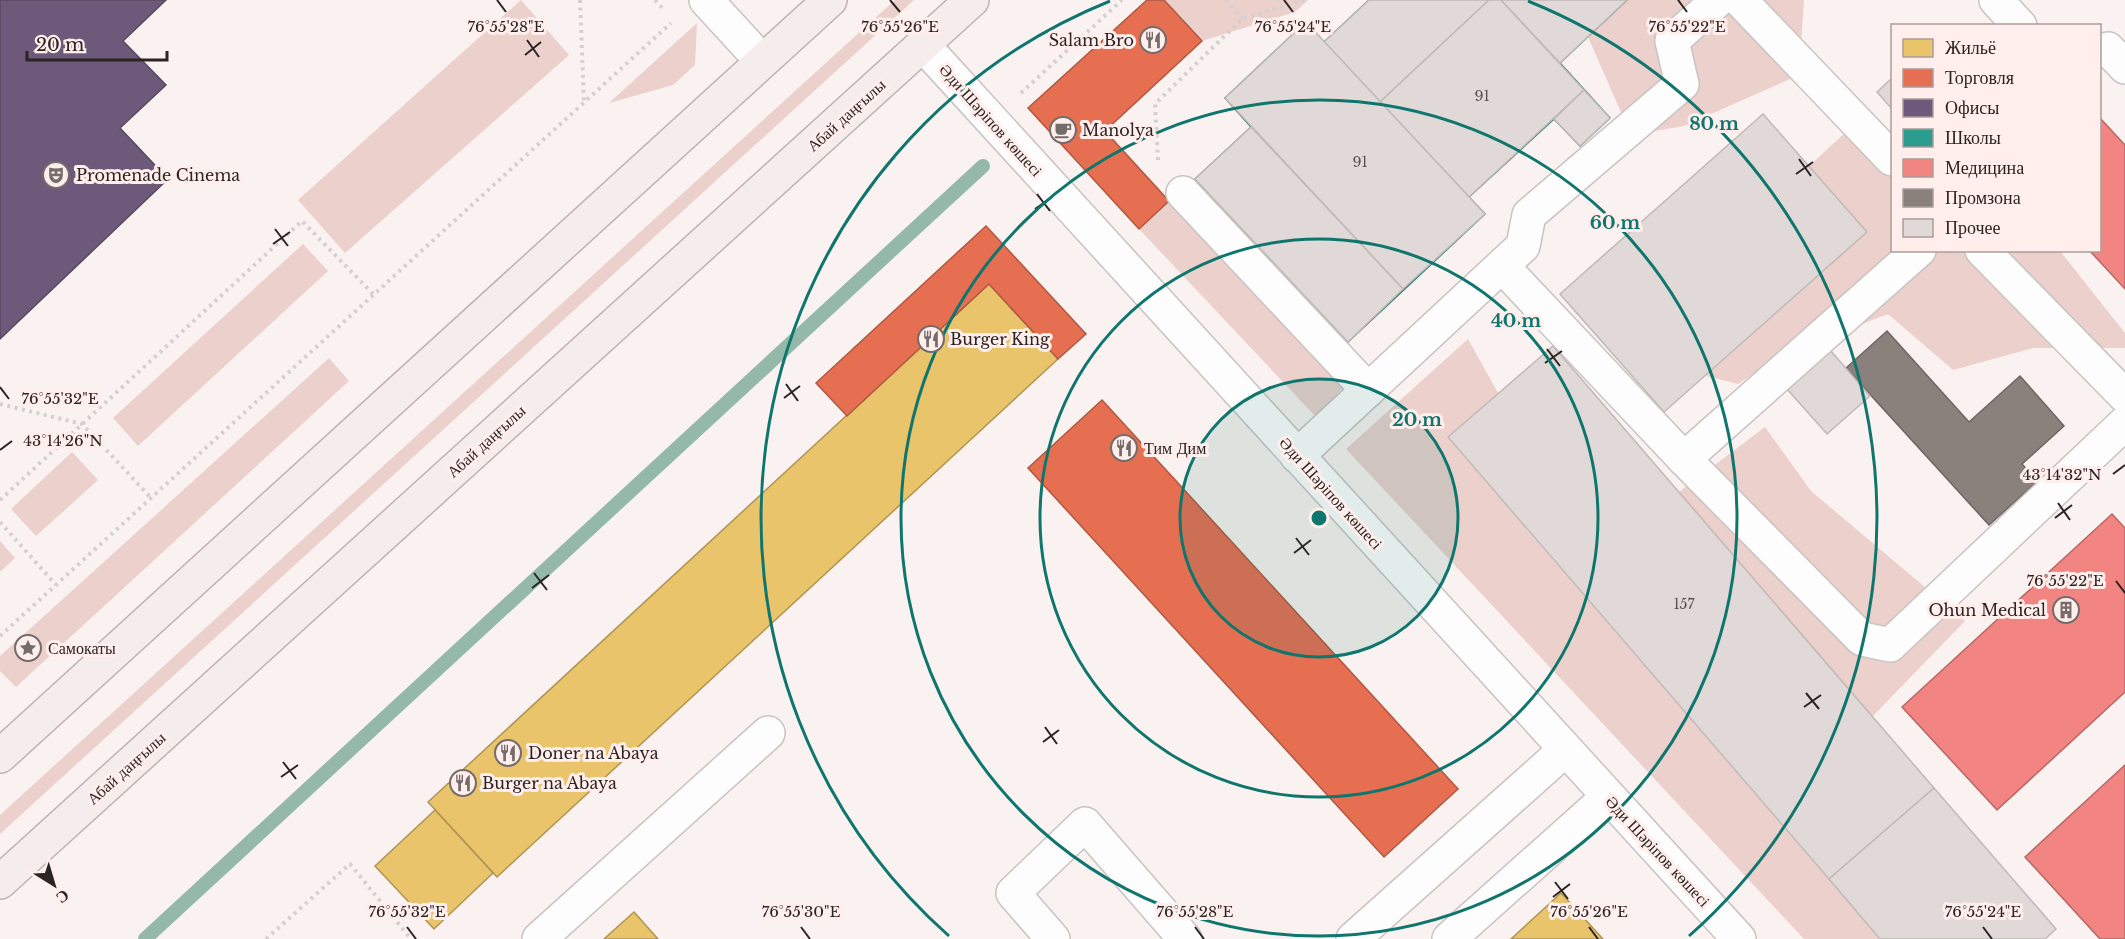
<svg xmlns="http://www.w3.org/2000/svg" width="2125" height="939" viewBox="0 0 2125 939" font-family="'Libre Baskerville',serif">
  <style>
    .green { fill: #ebd0cb }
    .homes { fill: #e9c46a; stroke: #b09455; stroke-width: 1.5 }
    .shops { fill: #e76f51; stroke: #ae5843; stroke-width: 1.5 }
    .offices { fill: #6d597a; stroke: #594960; stroke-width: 1.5 }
    .schools { fill: #2a9d8f; stroke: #2a796f; stroke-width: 1.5 }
    .health { fill: #f28482; stroke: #b66766; stroke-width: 1.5 }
    .industry { fill: #8a817c; stroke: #6d6561; stroke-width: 1.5 }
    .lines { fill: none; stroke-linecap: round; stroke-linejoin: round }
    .stream { stroke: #94b9a8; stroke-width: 14 }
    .building { fill: #e0d9d7; stroke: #bfb9b7; stroke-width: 1.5 }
    .minor-casing { stroke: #c9c3c1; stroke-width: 36 }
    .major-casing { stroke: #c1b2af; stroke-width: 36 }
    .path { stroke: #d3d1d0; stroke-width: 4; stroke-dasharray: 3 4.5; stroke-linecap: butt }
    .minor { stroke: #fefdfd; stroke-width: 33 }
    .major { stroke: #f4edeb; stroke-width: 33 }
    .ticks { fill: none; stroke: #2a2423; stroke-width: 2 }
    .ring { fill: none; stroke: #0f766e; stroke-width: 3 }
    .labels { text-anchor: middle; stroke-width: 6; stroke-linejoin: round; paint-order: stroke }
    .number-label { font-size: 14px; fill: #585150 }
    .poi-label { font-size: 16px; fill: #2a2423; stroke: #ffeeeb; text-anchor: start }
    .street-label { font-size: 16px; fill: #2a2423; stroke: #ffeeeb }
    .ticks-label { font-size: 15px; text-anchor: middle; fill: #2a2423; stroke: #ffeeeb; stroke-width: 6; stroke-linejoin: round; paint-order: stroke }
    .centre { fill: #0f766e; stroke: #ffeeeb; stroke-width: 3 }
    .ring-label { font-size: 18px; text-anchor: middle; font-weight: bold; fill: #0f766e; stroke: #ffeeeb; stroke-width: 6; stroke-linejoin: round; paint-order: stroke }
  </style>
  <rect width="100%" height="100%" fill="#faf2f0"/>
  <g class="green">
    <polygon points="521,0 569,55 345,253 298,200"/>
    <polygon points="895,0 914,0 0,834 0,815"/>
    <polygon points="1164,0 1308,0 1295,12 1202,41"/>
    <polygon points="1627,0 1804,0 1799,75 1684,126 1631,135 1588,37"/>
    <polygon points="697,23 695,65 673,85 609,103"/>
    <polygon points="1846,132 1892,167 1892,250 2060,251 2125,333 2125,348 2033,348 1953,370 1888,314 1783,354 1738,384 1706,376 1867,232 1809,166"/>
    <polygon points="1169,201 1346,384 1316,417 1139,229"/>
    <polygon points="303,244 328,271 138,446 113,418"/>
    <polygon points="1468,339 1498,393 1448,438 1880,939 1804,939 1346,449"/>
    <polygon points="329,358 349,381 16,687 0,671 0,656"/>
    <polygon points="1765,427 1811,491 1965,621 1872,717 1679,492"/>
    <polygon points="72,452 98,480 36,536 11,509"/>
    <polygon points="0,541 15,558 0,572"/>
  </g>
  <g class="homes">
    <polygon points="989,284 1058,359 497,877 428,802"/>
    <polygon points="435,810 493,873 434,929 375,866"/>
    <polygon points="1561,893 1603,939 1511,939"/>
    <polygon points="634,912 658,939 604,939"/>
  </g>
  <g class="shops">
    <polygon points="1147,0 1164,0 1202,41 1105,131 1169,201 1139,229 1028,108"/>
    <polygon points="986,226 1086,334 1058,359 989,284 847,416 816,383"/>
    <polygon points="1102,400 1458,789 1384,857 1028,468"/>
  </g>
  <polygon class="offices" points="0,0 166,0 123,41 166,85 120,128 168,179 0,339"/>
  <polygon class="schools" points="1369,0 1627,0 1560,63 1610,118 1580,146 1554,119 1469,197 1485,214 1348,342 1195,179 1251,127 1225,98 1306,22 1324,42"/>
  <g class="health">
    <polygon points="2100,118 2125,145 2125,289 2089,250 2100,250"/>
    <polygon points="2112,514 2125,528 2125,692 1997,810 1902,707"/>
    <polygon points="2125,765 2125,939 2100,939 2025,857"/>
  </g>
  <polygon class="industry" points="1887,331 1969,422 2020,376 2064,426 2022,464 2038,481 1989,525 1846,368"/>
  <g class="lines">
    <polyline class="stream" points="145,939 983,166"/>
  </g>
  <g class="building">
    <polygon points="1369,0 1489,0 1380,102 1324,42"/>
    <polygon points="1489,0 1501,0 1584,90 1469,197 1380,102"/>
    <polygon points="1501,0 1627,0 1560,63"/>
    <polygon points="1306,22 1485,214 1403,289 1225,98"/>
    <polygon points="1892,78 1892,109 1877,92"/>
    <polygon points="1584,90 1610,118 1580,146 1554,119"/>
    <polygon points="1763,114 1867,232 1664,412 1560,294"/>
    <polygon points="1251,127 1403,289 1348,342 1195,179"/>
    <polygon points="1553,346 1934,788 1829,879 1448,437"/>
    <polygon points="1830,350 1870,396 1827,434 1787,389"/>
    <polygon points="1934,788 2056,929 2045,939 1880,939 1829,879"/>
  </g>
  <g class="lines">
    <defs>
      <g id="minor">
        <polyline points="706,0 762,61"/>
        <polyline points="1740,0 1892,159"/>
        <polyline points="1996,0 2020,26"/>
        <polyline points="923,45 1739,939"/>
        <polyline points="2100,51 2108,49 2125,67"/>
        <polyline points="1183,193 1368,390"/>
        <polyline points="1982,250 2125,396"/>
        <polyline points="1502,266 1684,459 1862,639 1890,645 2125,423"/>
        <polyline points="1297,456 1523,246 1529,215 1682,84 1672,41 1718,0"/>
        <polyline points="1684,459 1919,250"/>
        <polyline points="539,939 768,733"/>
        <polyline points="1053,939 1013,893 1085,824 1185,939"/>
        <polyline points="1353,939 1565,750"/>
        <polyline points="1449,939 1608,797"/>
      </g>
      <g id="major">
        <polyline points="0,756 830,0"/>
        <polyline points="0,882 972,0"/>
      </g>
    </defs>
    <use href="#minor" class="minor-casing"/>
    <use href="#major" class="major-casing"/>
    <g class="path">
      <polyline points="580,0 584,103"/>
      <polyline points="655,0 665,11"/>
      <polyline points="1226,0 1242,19"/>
      <polyline points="1021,93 1122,0"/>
      <polyline points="1158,160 1155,104 1242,19 1304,0"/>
      <polyline points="0,404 82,424 151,498"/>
      <polyline points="0,500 302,221 374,295"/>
      <polyline points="0,522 56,585"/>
      <polyline points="0,636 671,23"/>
      <polyline points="266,939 350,864 411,939"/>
    </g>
    <use href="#minor" class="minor"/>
    <use href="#major" class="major"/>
  </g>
  <path class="ticks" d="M497 0 506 12M890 0 900 12M1284 0 1293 12M1678 0 1687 12M527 40 539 57M525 55 541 42M1799 159 1811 176M1796 174 1813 162M1037 194 1050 211M1035 209 1052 197M275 229 288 246M273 244 290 232M1547 349 1560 366M1545 363 1562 351M786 384 798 401M0 387 9 399M784 398 800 386M0 450 12 441M2113 474 2125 465M2058 503 2070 520M2055 518 2072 505M1296 538 1309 555M1294 553 1311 540M534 573 547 590M2116 581 2125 593M532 588 549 575M1806 693 1819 709M1804 707 1821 695M1045 727 1057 744M1043 742 1059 730M283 762 296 779M281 777 298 765M1555 882 1568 899M1553 897 1570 884M407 927 416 939M801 927 810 939M1195 927 1204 939M1589 927 1598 939M1983 927 1992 939"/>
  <circle cx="1319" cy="518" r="139" fill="#0f766e" fill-opacity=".12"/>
  <g class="ring">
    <circle cx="1319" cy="518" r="139"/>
    <circle cx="1319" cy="518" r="279"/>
    <circle cx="1319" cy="518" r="418"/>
    <path d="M949 936A558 558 0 0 1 1110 1M1528 1A558 558 0 0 1 1689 936"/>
  </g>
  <defs>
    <symbol id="restaurant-ring" viewBox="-11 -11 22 22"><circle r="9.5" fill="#ffeeeb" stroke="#736c6b" stroke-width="1.5"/><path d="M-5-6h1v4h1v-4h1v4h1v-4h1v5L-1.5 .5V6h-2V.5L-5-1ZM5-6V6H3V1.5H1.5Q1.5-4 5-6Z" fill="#736c6b"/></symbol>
    <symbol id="cafe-ring" viewBox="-11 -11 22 22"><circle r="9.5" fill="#ffeeeb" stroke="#736c6b" stroke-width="1.5"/><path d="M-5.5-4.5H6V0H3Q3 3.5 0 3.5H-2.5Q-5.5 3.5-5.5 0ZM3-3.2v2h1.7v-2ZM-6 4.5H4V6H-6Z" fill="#736c6b"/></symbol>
    <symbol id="theatre-ring" viewBox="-11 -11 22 22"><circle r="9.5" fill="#ffeeeb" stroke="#736c6b" stroke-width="1.5"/><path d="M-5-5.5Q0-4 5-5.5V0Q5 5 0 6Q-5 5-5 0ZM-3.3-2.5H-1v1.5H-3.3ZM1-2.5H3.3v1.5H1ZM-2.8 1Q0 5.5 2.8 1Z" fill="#736c6b"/></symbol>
    <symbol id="building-ring" viewBox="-11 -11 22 22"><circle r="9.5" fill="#ffeeeb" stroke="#736c6b" stroke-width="1.5"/><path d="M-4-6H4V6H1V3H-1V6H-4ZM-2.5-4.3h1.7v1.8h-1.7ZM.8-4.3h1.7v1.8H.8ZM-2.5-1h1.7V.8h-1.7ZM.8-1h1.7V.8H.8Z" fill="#736c6b"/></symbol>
    <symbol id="sight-ring" viewBox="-11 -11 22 22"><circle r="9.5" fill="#ffeeeb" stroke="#736c6b" stroke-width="1.5"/><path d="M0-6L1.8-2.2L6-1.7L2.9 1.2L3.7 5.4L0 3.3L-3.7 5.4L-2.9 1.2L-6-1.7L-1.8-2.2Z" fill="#736c6b"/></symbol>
  </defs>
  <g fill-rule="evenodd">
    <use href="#restaurant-ring" x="1138" y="25" width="30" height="30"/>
    <use href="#cafe-ring" x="1048" y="115" width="30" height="30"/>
    <use href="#theatre-ring" x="41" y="160" width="30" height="30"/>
    <use href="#restaurant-ring" x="916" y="324" width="30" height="30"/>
    <use href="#restaurant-ring" x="1109" y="433" width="30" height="30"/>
    <use href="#building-ring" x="2051" y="595" width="30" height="30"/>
    <use href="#sight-ring" x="13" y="633" width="30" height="30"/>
    <use href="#restaurant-ring" x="493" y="738" width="30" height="30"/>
    <use href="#restaurant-ring" x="448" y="768" width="30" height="30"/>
  </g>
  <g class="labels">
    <g class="number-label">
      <text x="1482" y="101">91</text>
      <text x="1360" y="167">91</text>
      <text x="1684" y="609">157</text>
    </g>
    <g class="poi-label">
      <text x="1134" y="46" text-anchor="end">Salam Bro</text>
      <text x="1082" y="136">Manolya</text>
      <text x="76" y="181">Promenade Cinema</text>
      <text x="950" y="345">Burger King</text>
      <text x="1144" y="454">Тим Дим</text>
      <text x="2046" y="616" text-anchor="end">Ohun Medical</text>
      <text x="48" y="654">Самокаты</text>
      <text x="528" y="759">Doner na Abaya</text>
      <text x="482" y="789">Burger na Abaya</text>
    </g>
    <g class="street-label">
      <text transform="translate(846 115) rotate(-42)" y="6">Абай даңғылы</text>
      <text transform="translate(991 120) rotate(48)" y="6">Әди Шәріпов көшесі</text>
      <text transform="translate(486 441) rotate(-42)" y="6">Абай даңғылы</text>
      <text transform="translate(1331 493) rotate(48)" y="6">Әди Шәріпов көшесі</text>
      <text transform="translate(126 768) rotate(-42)" y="6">Абай даңғылы</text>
      <text transform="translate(1658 851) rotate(47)" y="6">Әди Шәріпов көшесі</text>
    </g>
  </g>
  <g class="ticks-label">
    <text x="506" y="32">76°55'28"E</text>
    <text x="900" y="32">76°55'26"E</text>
    <text x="1293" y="32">76°55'24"E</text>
    <text x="1687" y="32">76°55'22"E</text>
    <text x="60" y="404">76°55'32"E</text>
    <text x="63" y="446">43°14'26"N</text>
    <text x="2062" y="480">43°14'32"N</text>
    <text x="2065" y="586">76°55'22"E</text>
    <text x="407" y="917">76°55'32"E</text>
    <text x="801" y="917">76°55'30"E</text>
    <text x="1195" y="917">76°55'28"E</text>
    <text x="1589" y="917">76°55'26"E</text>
    <text x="1983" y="917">76°55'24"E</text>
  </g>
  <circle cx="1319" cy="518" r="9" class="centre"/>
  <g class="ring-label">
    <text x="1714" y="130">80 m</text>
    <text x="1615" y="229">60 m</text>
    <text x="1516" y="327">40 m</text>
    <text x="1417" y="426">20 m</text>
  </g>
  <rect x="1891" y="24" width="210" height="228" fill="#ffeeeb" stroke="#aa9d9b" stroke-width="1.5"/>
  <rect x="1903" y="39" width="30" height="18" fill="#e9c46a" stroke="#aa9d9b" stroke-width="1.5"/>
  <text x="1945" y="54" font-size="18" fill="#2a2423">Жильё</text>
  <rect x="1903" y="69" width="30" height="18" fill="#e76f51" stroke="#aa9d9b" stroke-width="1.5"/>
  <text x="1945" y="84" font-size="18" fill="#2a2423">Торговля</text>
  <rect x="1903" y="99" width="30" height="18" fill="#6d597a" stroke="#aa9d9b" stroke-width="1.5"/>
  <text x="1945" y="114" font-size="18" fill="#2a2423">Офисы</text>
  <rect x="1903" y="129" width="30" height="18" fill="#2a9d8f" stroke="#aa9d9b" stroke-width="1.5"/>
  <text x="1945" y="144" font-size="18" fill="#2a2423">Школы</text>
  <rect x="1903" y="159" width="30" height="18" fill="#f28482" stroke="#aa9d9b" stroke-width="1.5"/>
  <text x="1945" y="174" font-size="18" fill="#2a2423">Медицина</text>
  <rect x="1903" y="189" width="30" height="18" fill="#8a817c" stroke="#aa9d9b" stroke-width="1.5"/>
  <text x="1945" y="204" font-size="18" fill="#2a2423">Промзона</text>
  <rect x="1903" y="219" width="30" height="18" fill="#e0d9d7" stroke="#aa9d9b" stroke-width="1.5"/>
  <text x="1945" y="234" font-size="18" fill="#2a2423">Прочее</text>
  <g transform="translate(54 885) rotate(143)" stroke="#ffeeeb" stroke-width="4.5" paint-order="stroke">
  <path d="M0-4.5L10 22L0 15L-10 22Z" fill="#2a2423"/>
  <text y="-9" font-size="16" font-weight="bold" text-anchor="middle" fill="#2a2423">С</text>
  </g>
  <path d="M27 51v9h140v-9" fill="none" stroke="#2a2423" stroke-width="3"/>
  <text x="36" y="51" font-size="18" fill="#2a2423" stroke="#ffeeeb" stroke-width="4.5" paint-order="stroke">20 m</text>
</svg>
